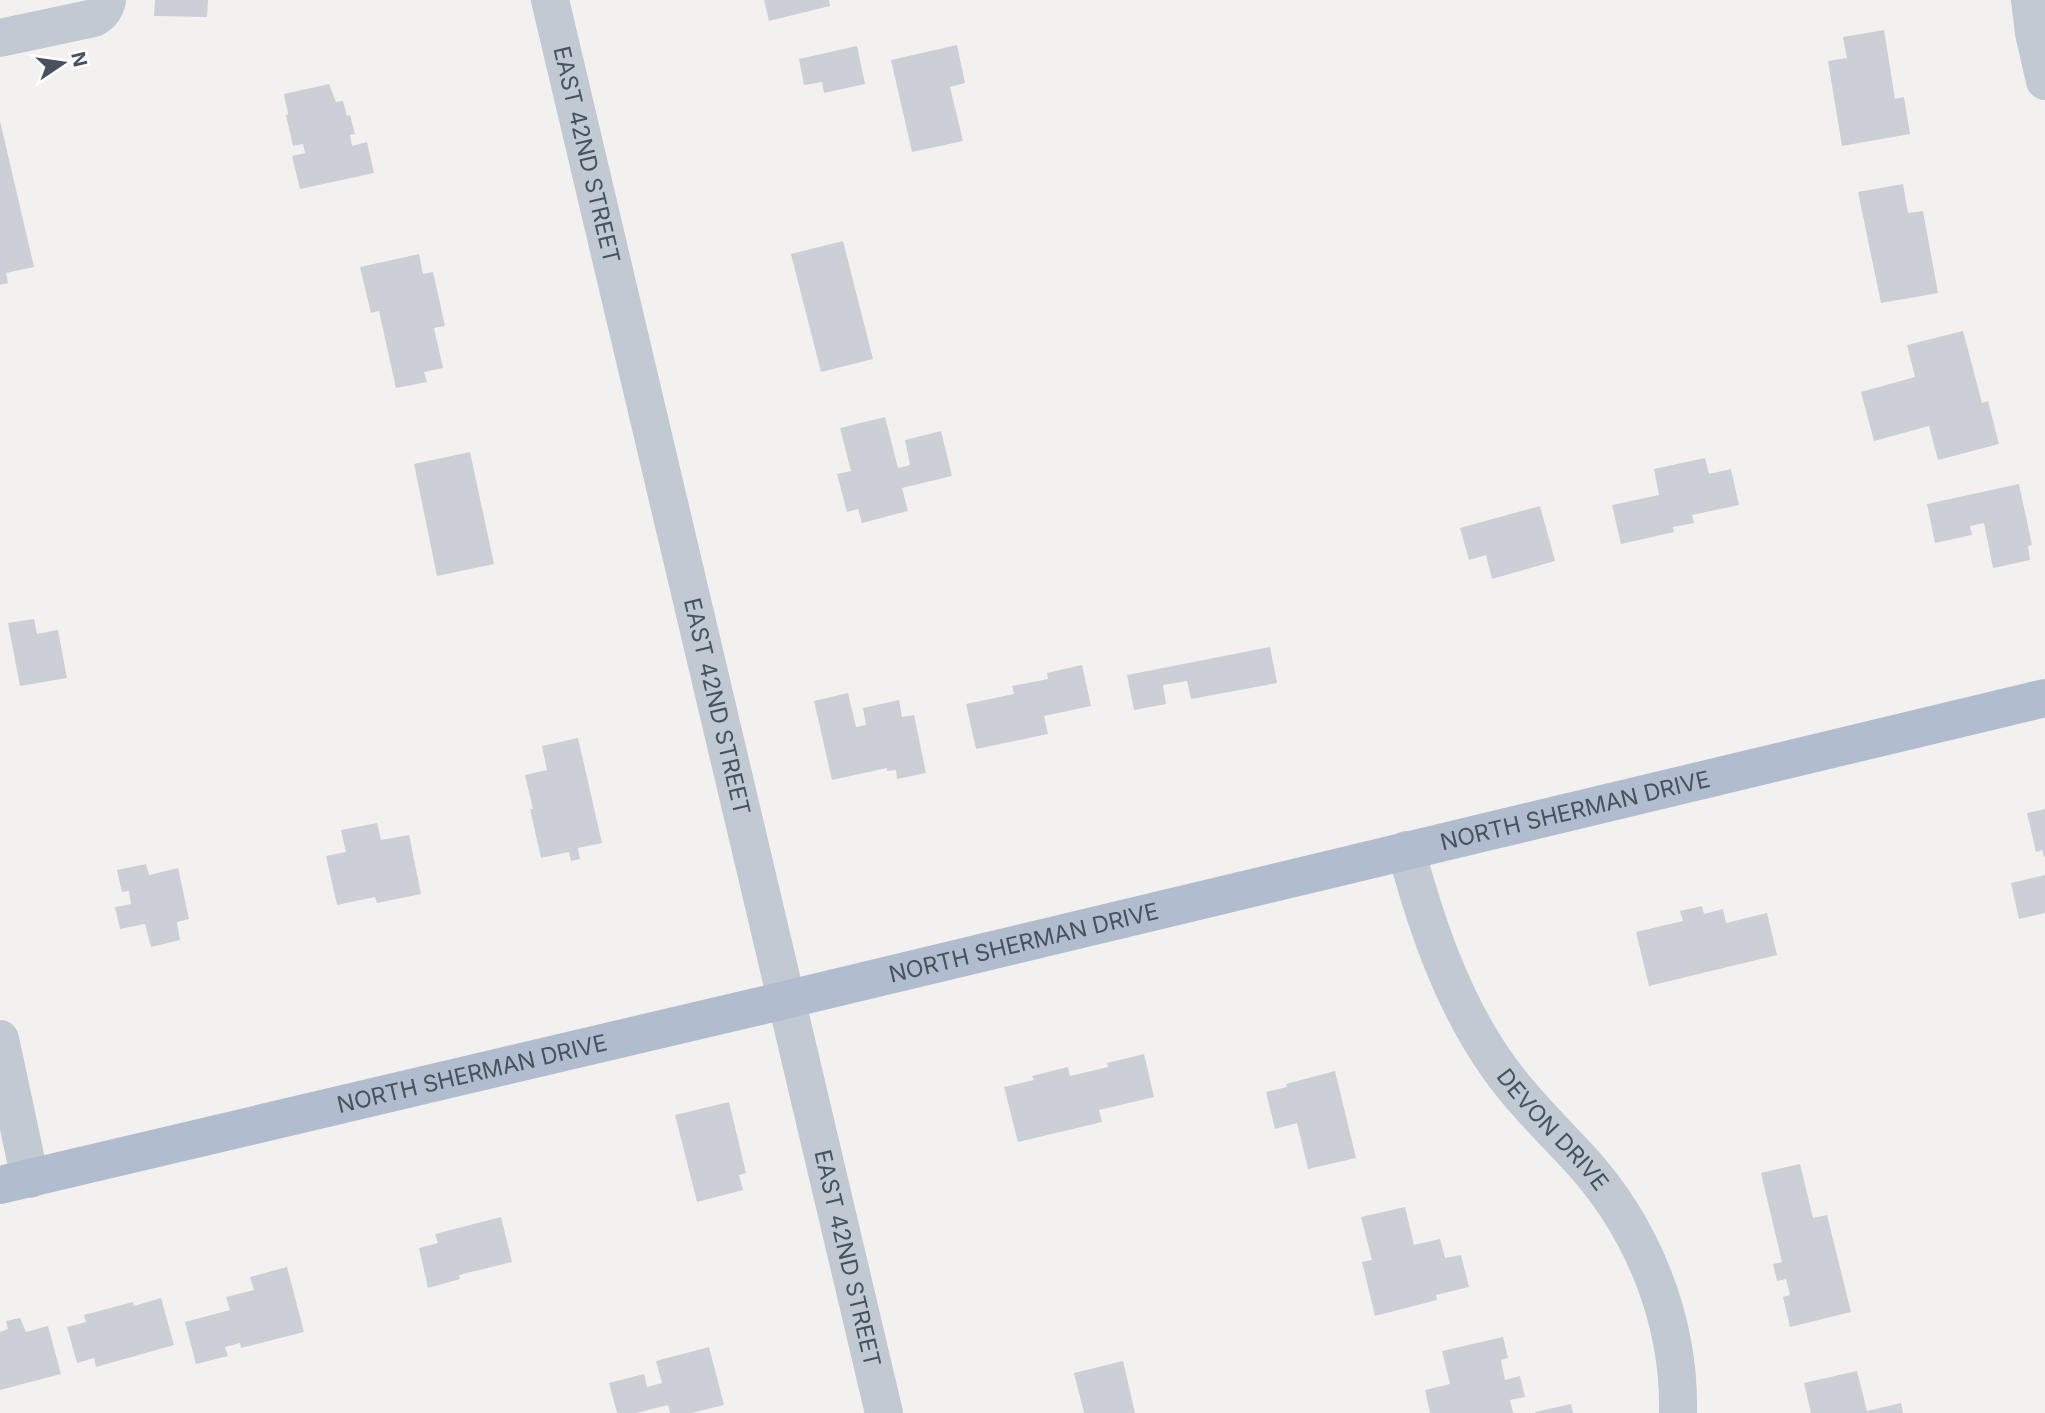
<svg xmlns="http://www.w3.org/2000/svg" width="2045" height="1413" viewBox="0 0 2045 1413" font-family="Inter,sans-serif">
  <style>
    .building { fill: #cccfd6 }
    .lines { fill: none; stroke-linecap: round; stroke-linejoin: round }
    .minor { stroke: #c1c9d2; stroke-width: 38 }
    .major { stroke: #b1bcce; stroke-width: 38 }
    .labels { text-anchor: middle; stroke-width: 7; stroke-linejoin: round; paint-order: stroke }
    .street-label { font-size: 23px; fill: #48515e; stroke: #fff }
  </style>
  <rect width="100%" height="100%" fill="#f3f1f0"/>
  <g class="building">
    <polygon points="155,0 208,0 207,17 154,16"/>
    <polygon points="764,0 829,0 830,6 769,21"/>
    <polygon points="1884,30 1895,99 1904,97 1910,134 1842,146 1828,61 1847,58 1843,37"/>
    <polygon points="957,45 965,83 950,87 963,141 912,152 891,60"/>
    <polygon points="857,46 865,84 824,93 822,82 804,85 799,59"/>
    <polygon points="329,84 336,102 343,101 347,116 350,115 355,134 350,135 352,146 367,142 374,173 300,189 292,156 305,153 303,144 293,146 286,115 288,114 284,94"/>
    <polygon points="0,121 34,267 6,273 8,283 0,285"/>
    <polygon points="1903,184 1908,213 1923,211 1938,293 1881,303 1858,192"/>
    <polygon points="843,241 873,359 821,372 791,254"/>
    <polygon points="419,254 423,274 433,272 445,326 434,328 443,368 424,372 427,382 396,388 379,311 371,313 360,267"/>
    <polygon points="1963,331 1982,403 1988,401 1999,444 1938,460 1929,426 1874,441 1861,392 1915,377 1907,345"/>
    <polygon points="885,417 898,468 910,465 905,440 941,431 952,476 902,488 908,511 862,523 858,509 847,512 837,474 851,471 840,428"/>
    <polygon points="470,452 494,564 437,576 414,464"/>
    <polygon points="1705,458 1709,474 1731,469 1739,505 1692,515 1694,523 1673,527 1674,532 1621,544 1612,505 1659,495 1654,469"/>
    <polygon points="2019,484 2032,545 2028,546 2030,560 1993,568 1984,523 1970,526 1972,535 1935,543 1927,504"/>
    <polygon points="1540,506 1555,561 1492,579 1486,555 1469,560 1460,528"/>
    <polygon points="34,619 37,634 58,630 67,678 20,686 8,623"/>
    <polygon points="1270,647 1277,683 1191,699 1187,681 1163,685 1166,704 1134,710 1127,675"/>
    <polygon points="1082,665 1091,706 1044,716 1048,734 976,749 966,704 1014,694 1012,686 1048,679 1047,673"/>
    <polygon points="848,693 856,727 866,725 863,708 899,700 902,717 914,715 926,773 897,779 896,770 887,771 887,768 832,780 814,701"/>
    <polygon points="578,738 602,843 578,848 580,859 571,861 569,852 541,858 530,809 533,809 525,775 547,770 542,746"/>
    <polygon points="2045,809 2045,857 2044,857 2042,850 2036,852 2027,813"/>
    <polygon points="377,823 381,840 409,835 421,894 377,903 375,897 337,905 326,856 346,852 341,830"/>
    <polygon points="146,864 149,875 178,868 189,919 177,922 180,940 151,947 145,924 120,929 115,907 131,904 129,891 122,892 117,870"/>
    <polygon points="2045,875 2045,913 2019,919 2011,883"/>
    <polygon points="1702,906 1704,914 1723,909 1726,923 1767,913 1777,955 1649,986 1636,932 1683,921 1680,911"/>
    <polygon points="1144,1054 1154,1097 1099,1110 1102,1122 1018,1142 1004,1087 1034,1080 1032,1076 1068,1067 1070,1076 1108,1067 1107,1063"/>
    <polygon points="1335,1071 1356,1158 1308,1169 1297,1123 1275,1129 1266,1092 1287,1087 1286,1084"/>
    <polygon points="729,1102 746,1173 739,1175 743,1190 697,1202 675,1115"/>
    <polygon points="1800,1164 1813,1218 1827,1215 1851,1312 1790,1327 1783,1297 1790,1295 1786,1279 1777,1281 1773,1264 1782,1262 1761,1173"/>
    <polygon points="1405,1207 1414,1245 1440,1239 1445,1258 1461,1255 1469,1287 1436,1295 1437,1300 1375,1316 1362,1262 1372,1260 1361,1217"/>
    <polygon points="501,1217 512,1262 459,1275 460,1279 428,1288 419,1248 438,1243 435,1234"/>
    <polygon points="287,1267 304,1332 241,1348 240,1343 225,1347 228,1356 196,1364 185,1322 230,1310 226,1297 254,1290 250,1277"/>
    <polygon points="161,1298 174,1345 96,1367 94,1358 77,1363 67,1327 86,1322 84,1315 133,1302 134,1306"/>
    <polygon points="20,1318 26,1332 48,1326 61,1374 0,1390 0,1332 8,1329 6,1321"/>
    <polygon points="1503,1337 1508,1358 1501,1360 1505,1380 1520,1376 1525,1397 1510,1400 1513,1413 1430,1413 1425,1390 1450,1384 1442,1351"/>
    <polygon points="709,1347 724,1405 691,1413 670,1413 668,1405 636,1413 617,1413 609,1383 644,1374 647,1387 662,1383 656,1361"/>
    <polygon points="1123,1361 1135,1413 1084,1413 1074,1373"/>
    <polygon points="1857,1371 1867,1411 1901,1403 1903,1413 1811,1413 1804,1383"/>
    <polygon points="1571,1404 1573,1413 1535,1413 1535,1412"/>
  </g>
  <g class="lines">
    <g class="minor">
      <path id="s1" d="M550 0 884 1413"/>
      <polyline points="2030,0 2034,33 2045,81"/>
      <path d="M0 38 94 18C102 13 105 9 107 0"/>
      <path id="s2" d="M1406 850C1427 927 1453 1004 1500 1069 1523 1101 1551 1128 1578 1157 1642 1226 1680 1319 1678 1413"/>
      <polyline points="0,1039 30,1179"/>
    </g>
    <path class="major" id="s3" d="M0 1185 785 1000 2045 698"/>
  </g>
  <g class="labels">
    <g class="street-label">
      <text dy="8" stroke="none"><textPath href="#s1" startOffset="159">EAST 42ND STREET</textPath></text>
      <text dy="8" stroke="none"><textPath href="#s1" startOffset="726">EAST 42ND STREET</textPath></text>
      <text dy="8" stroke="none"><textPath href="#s3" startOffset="1619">NORTH SHERMAN DRIVE</textPath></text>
      <text dy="8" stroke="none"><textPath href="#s3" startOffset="1052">NORTH SHERMAN DRIVE</textPath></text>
      <text dy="8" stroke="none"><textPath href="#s3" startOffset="485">NORTH SHERMAN DRIVE</textPath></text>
      <text dy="8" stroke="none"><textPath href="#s2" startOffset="320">DEVON DRIVE</textPath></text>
      <text dy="8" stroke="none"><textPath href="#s1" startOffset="1293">EAST 42ND STREET</textPath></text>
    </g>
  </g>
  <g transform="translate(63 63) rotate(77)" stroke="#ffffff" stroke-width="5" paint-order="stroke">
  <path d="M0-5L12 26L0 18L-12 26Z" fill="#48515e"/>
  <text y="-10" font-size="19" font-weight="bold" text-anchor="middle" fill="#48515e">N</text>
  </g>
</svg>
